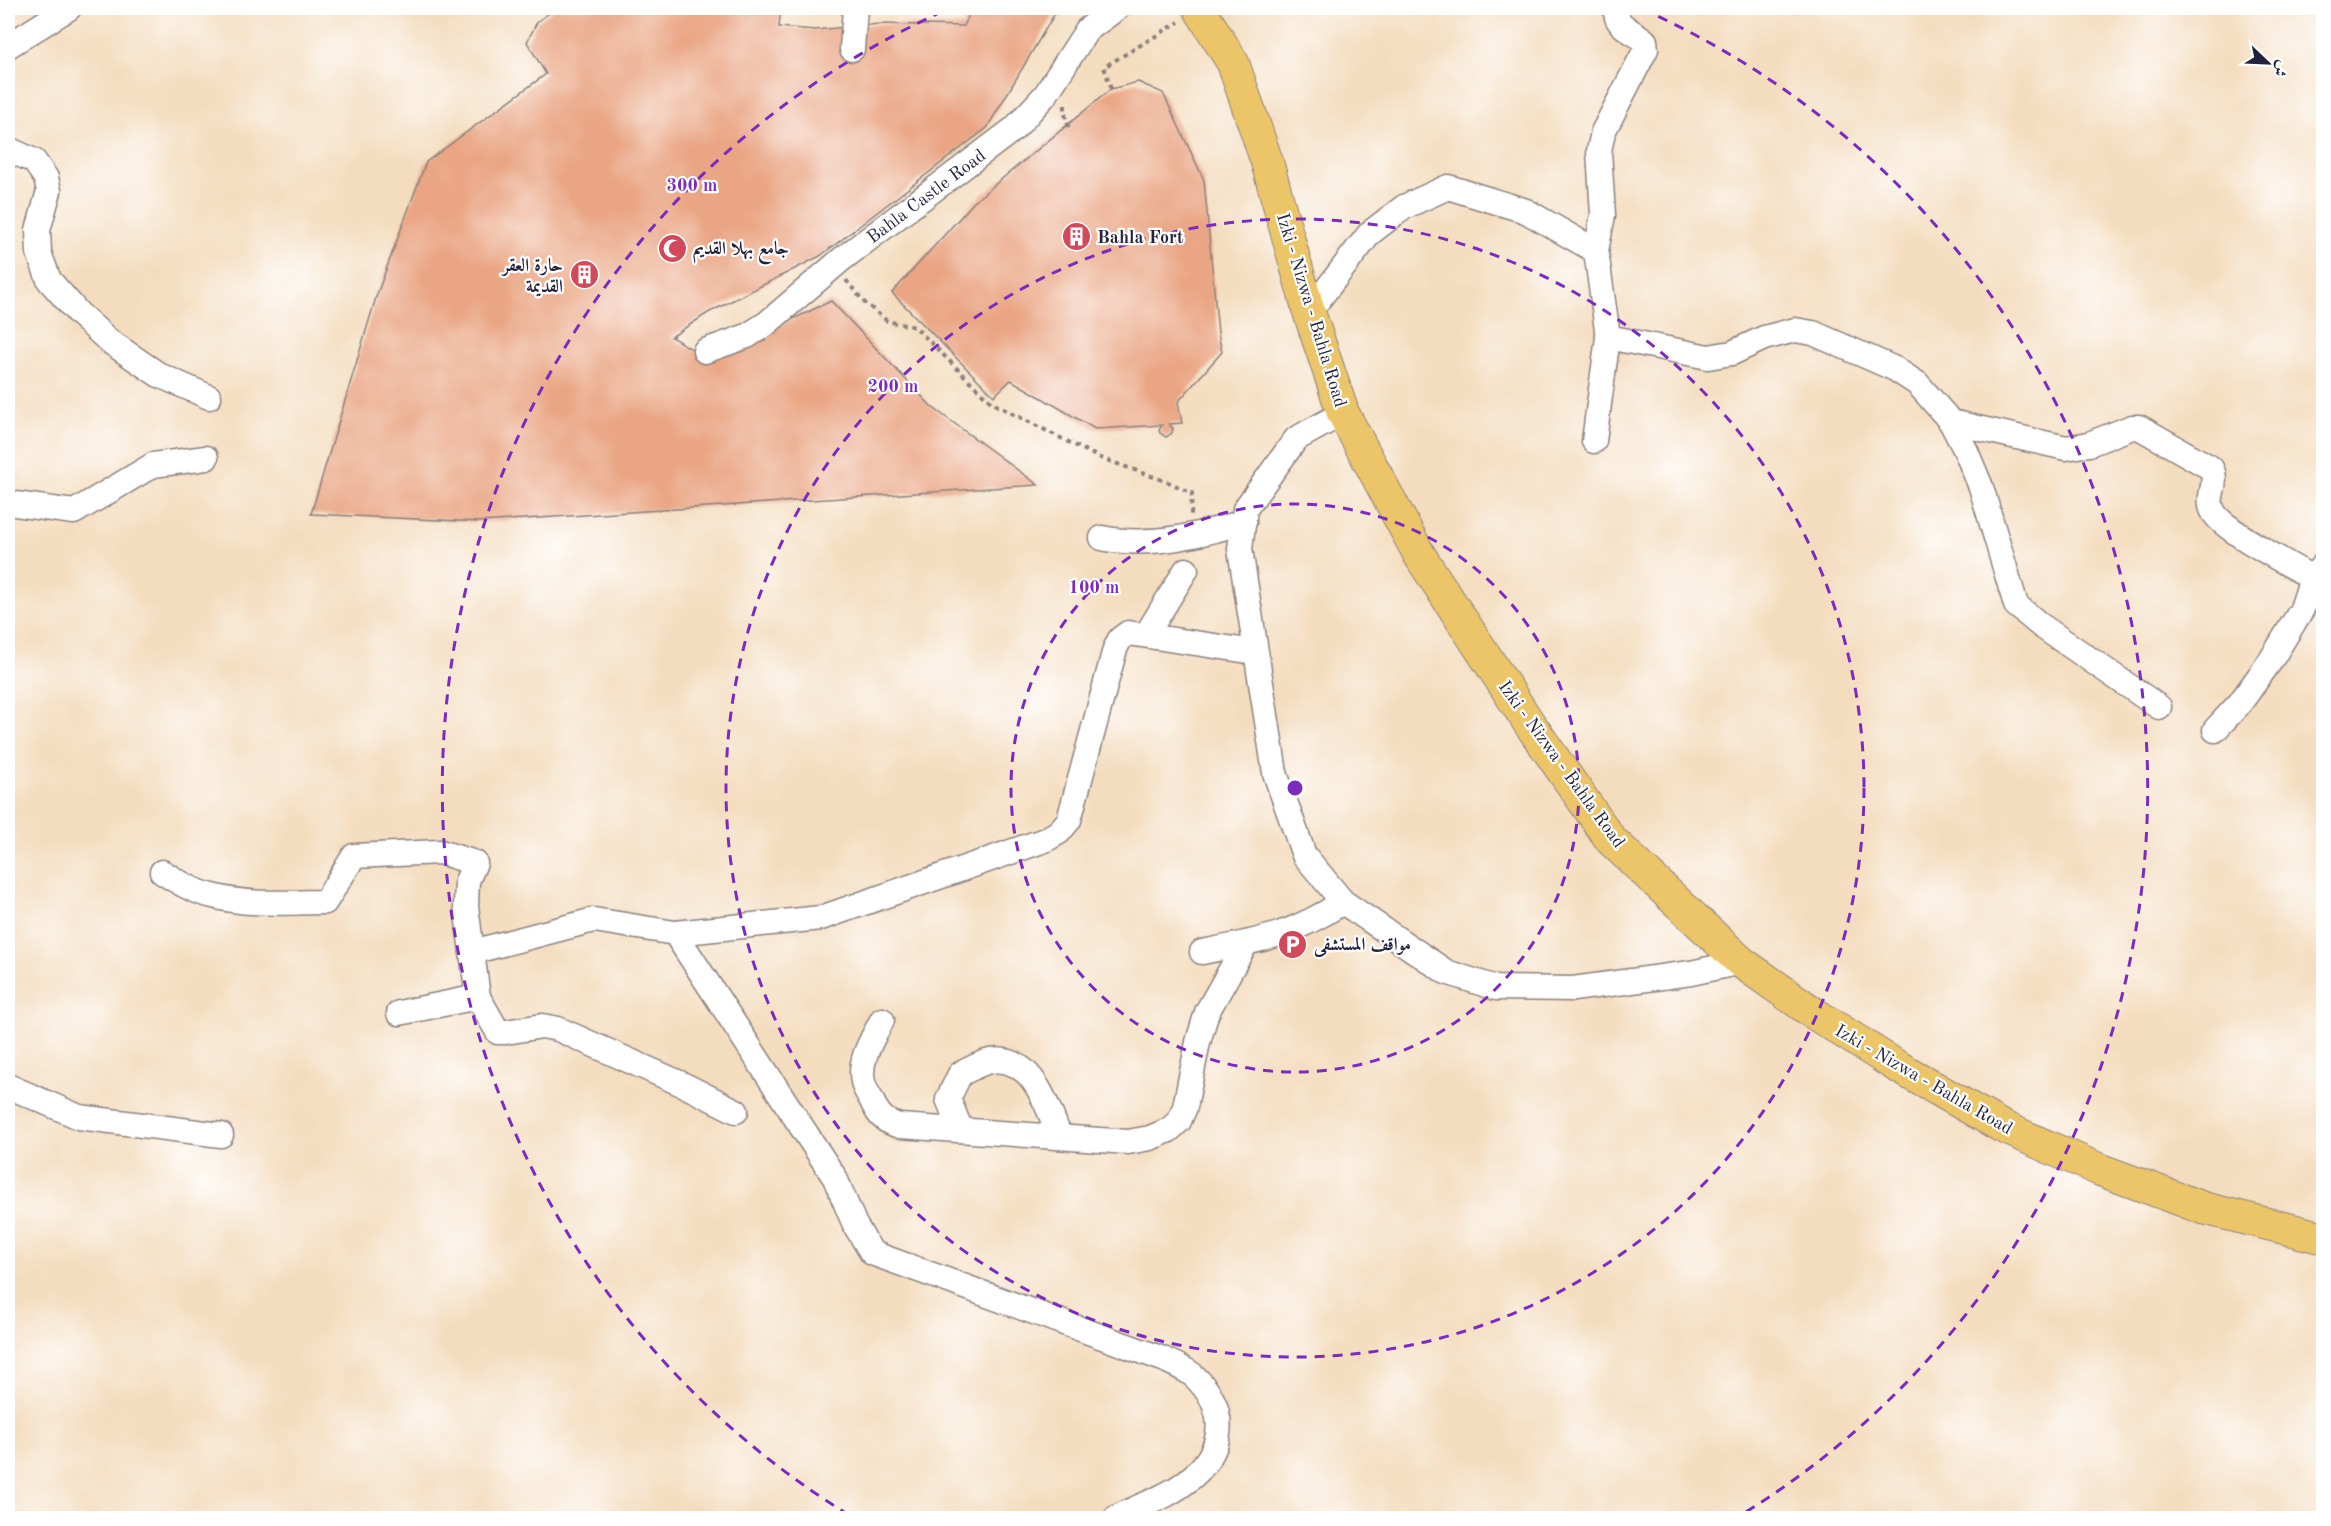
<svg xmlns="http://www.w3.org/2000/svg" width="2331" height="1526" viewBox="0 0 2331 1526" font-family="'Old Standard TT',Amiri,serif">
  <style>
    .building { fill: #eaa684 }
    .lines { fill: none; stroke-linecap: round; stroke-linejoin: round }
    .minor-casing { stroke: #8b807d; stroke-width: 27 }
    .major-casing { stroke: #8b807d; stroke-width: 34 }
    .path { stroke: #8b807d; stroke-width: 4; stroke-dasharray: 4.5 4.5; stroke-linecap: butt }
    .minor { stroke: #fff; stroke-width: 24 }
    .major { stroke: #edc569; stroke-width: 32 }
    .ring { fill: none; stroke: #7b2cbf; stroke-width: 3; stroke-dasharray: 10 8 }
    .labels { text-anchor: middle; stroke-width: 4.5; stroke-linejoin: round; paint-order: stroke }
    .street-label { font-size: 18px; fill: #22223b; stroke: #fff }
    .poi-label { font-size: 18px; font-weight: bold; fill: #22223b; stroke: #fff; text-anchor: start }
    .centre { fill: #7b2cbf; stroke: #fff; stroke-width: 3 }
    .ring-label { font-size: 18px; text-anchor: middle; font-weight: bold; fill: #7b2cbf; stroke: #fff; stroke-width: 4.5; stroke-linejoin: round; paint-order: stroke }
  </style>
  <rect width="100%" height="100%" fill="#fff"/>
  <filter id="ink" filterUnits="userSpaceOnUse"><feTurbulence type="fractalNoise" baseFrequency=".0167" numOctaves="2"/><feDisplacementMap in="SourceGraphic" scale="12" xChannelSelector="R" yChannelSelector="G"/><feConvolveMatrix kernelMatrix="1 2 1 2 8 2 1 2 1" color-interpolation-filters="sRGB"/></filter>
  <filter id="wash" filterUnits="userSpaceOnUse"><feTurbulence type="fractalNoise" baseFrequency=".008" numOctaves="4" result="noise"/><feDisplacementMap in="SourceGraphic" scale="24" xChannelSelector="R" yChannelSelector="G"/><feGaussianBlur stdDeviation="1.35" result="paint"/><feColorMatrix in="noise" values="0 0 0 0 0 0 0 0 0 0 0 0 0 0 0 0 0 1.4 0 .05"/><feComposite in="paint" operator="in"/></filter>
  <g filter="url(#wash)">
    <rect width="100%" height="100%" fill="#f4ddbf"/>
    <g id="blocks">
      <g class="building">
        <polygon points="556,8 781,8 779,27 815,30 880,24 964,26 972,8 1058,8 987,128 820,256 708,313 671,337 709,359 831,301 932,407 1038,485 480,522 311,514 377,294 426,162 546,74 527,42 537,22"/>
        <polygon points="1138,82 1163,93 1204,180 1218,333 1222,352 1178,402 1182,423 1169,424 1173,429 1172,433 1166,437 1160,433 1159,430 1162,425 1095,429 1011,380 994,396 892,293 975,201 1111,89"/>
      </g>
    </g>
  </g>
  <g filter="url(#ink)">
    <use href="#blocks" fill-opacity="0" stroke="#8b807d" stroke-width="1.5"/>
    <g class="lines">
      <defs>
        <g id="minor">
          <polyline points="8,46 69,8"/>
          <polyline points="852,49 855,8"/>
          <polyline points="8,149 34,161 46,178 49,191 38,230 39,253 49,280 78,313 109,341 159,375 209,397"/>
          <path d="M1596 251 1603 215 1599 151 1603 132 1646 49 1645 41C1633 30 1614 27 1616 8"/>
          <path d="M1309 312 1370 233 1404 207 1448 187 1526 211 1596 251 1608 337 1708 357 1732 353 1764 338 1795 330 1813 333 1895 369 1918 384 1951 422 2066 448 2089 444 2132 427H2139L2211 468C2220 483 2204 498 2214 513 2226 532 2290 564 2312 578L2324 564"/>
          <polyline points="705,351 747,336 766,324 842,259 1015,128 1046,94 1087,30 1117,8"/>
          <polyline points="1343,413 1296,439 1245,509 1240,549 1275,773 1304,855 1343,902 1446,972 1496,988 1573,989 1691,973 1741,962"/>
          <polyline points="1951,422 1966,451 1981,487 2016,605 2040,625 2159,707"/>
          <polyline points="1594,441 1608,337"/>
          <polyline points="8,503 74,512 153,465 206,458"/>
          <path d="M1102 538C1149 548 1199 535 1244 522"/>
          <polyline points="1146,635 1186,570"/>
          <polyline points="2215,730 2240,703 2271,660 2302,609 2312,578"/>
          <path d="M162 872C178 882 194 892 213 896 249 906 288 902 325 902L354 856 440 852 475 863 467 881 466 906 472 952"/>
          <path d="M675 933 835 1178 855 1225 872 1253 1163 1359C1173 1364 1187 1369 1195 1377 1231 1412 1224 1453 1186 1482 1166 1498 1138 1506 1116 1518"/>
          <path d="M1202 952C1259 941 1293 935 1343 902"/>
          <polyline points="478,997 498,1032 506,1032 542,1026 558,1029 684,1085 736,1111"/>
          <polyline points="399,1013 478,997 472,952 594,920 675,933 821,918 1045,840 1059,832 1069,820 1115,649 1120,639 1128,633 1255,652"/>
          <path d="M882 1020C873 1038 858 1060 863 1082 864 1088 868 1094 871 1099 878 1115 884 1122 900 1126L1128 1142 1150 1138 1169 1130 1179 1121 1185 1107 1198 1042 1207 1012 1246 943"/>
          <polyline points="8,1086 79,1117 221,1135"/>
          <path d="M961 1130 948 1099 960 1074C969 1070 980 1063 990 1061 1033 1054 1047 1107 1060 1137"/>
        </g>
        <polyline id="major" points="1199,8 1233,63 1267,162 1309,312 1343,413 1420,556 1529,723 1611,840 1741,962 1815,1014 1895,1065 2001,1126 2098,1169 2203,1208 2324,1238"/>
      </defs>
      <use href="#minor" class="minor-casing"/>
      <use href="#major" class="major-casing"/>
      <g class="path">
        <polyline points="1111,89 1104,67 1179,22"/>
        <polyline points="1065,105 1065,114 1069,129"/>
        <polyline points="846,280 864,302 887,321 915,327 992,403 1098,457 1168,482 1192,493 1191,515"/>
      </g>
      <use href="#minor" class="minor"/>
      <use href="#major" class="major"/>
    </g>
  </g>
  <g class="ring">
    <circle cx="1295" cy="788" r="284"/>
    <circle cx="1295" cy="788" r="569"/>
    <path d="M849 1515A853 853 0 0 1 948 9M1642 9A853 853 0 0 1 1741 1515"/>
  </g>
  <defs>
    <symbol id="building-disc" viewBox="-11 -11 22 22"><circle r="9.5" fill="#d1495b" stroke="#fff"/><path d="M-4-6H4V6H1V3H-1V6H-4ZM-2.5-4.3h1.7v1.8h-1.7ZM.8-4.3h1.7v1.8H.8ZM-2.5-1h1.7V.8h-1.7ZM.8-1h1.7V.8H.8Z" fill="#fff"/></symbol>
    <symbol id="mosque-disc" viewBox="-11 -11 22 22"><circle r="9.5" fill="#d1495b" stroke="#fff"/><path d="M3.5-4.9A6 6 0 1 0 3.5 4.9A5 5 0 1 1 3.5-4.9Z" fill="#fff"/></symbol>
    <symbol id="parking-disc" viewBox="-11 -11 22 22"><circle r="9.5" fill="#d1495b" stroke="#fff"/><path d="M-3.5-5.5H1a3.5 3.5 0 0 1 0 7H-1V5.5H-3.5ZM-1-3.4V-.6H.8a1.4 1.4 0 0 0 0-2.8Z" fill="#fff"/></symbol>
  </defs>
  <g fill-rule="evenodd">
    <use href="#building-disc" x="1060" y="220" width="33" height="33"/>
    <use href="#mosque-disc" x="656" y="232" width="33" height="33"/>
    <use href="#building-disc" x="568" y="258" width="33" height="33"/>
    <use href="#parking-disc" x="1276" y="928" width="33" height="33"/>
  </g>
  <g class="labels">
    <g class="street-label">
      <text transform="translate(926 196) rotate(-37)" y="6">Bahla Castle Road</text>
      <text transform="translate(1312 310) rotate(73)" y="6">Izki - Nizwa - Bahla Road</text>
      <text transform="translate(1562 764) rotate(54)" y="6">Izki - Nizwa - Bahla Road</text>
      <text transform="translate(1924 1079) rotate(30)" y="6">Izki - Nizwa - Bahla Road</text>
    </g>
    <g class="poi-label">
      <text x="1097" y="243">Bahla Fort</text>
      <text x="693" y="254">جامع بهلا القديم</text>
      <text x="563" y="271" text-anchor="end">حارة العقر<tspan x="563" dy="21">القديمة</tspan></text>
      <text x="1314" y="950">مواقف المستشفى</text>
    </g>
  </g>
  <circle cx="1295" cy="788" r="9" class="centre"/>
  <g class="ring-label">
    <text x="692" y="191">300 m</text>
    <text x="893" y="392">200 m</text>
    <text x="1094" y="593">100 m</text>
  </g>
  <rect width="2331" height="1526" fill="none" stroke="#fff" stroke-width="30"/>
  <g transform="translate(2268 63) rotate(113)" stroke="#ffffff" stroke-width="4.5" paint-order="stroke">
  <path d="M0-4.5L10 22L0 15L-10 22Z" fill="#22223b"/>
  <text y="-9" font-size="16" font-weight="bold" text-anchor="middle" fill="#22223b">ش</text>
  </g>
</svg>
